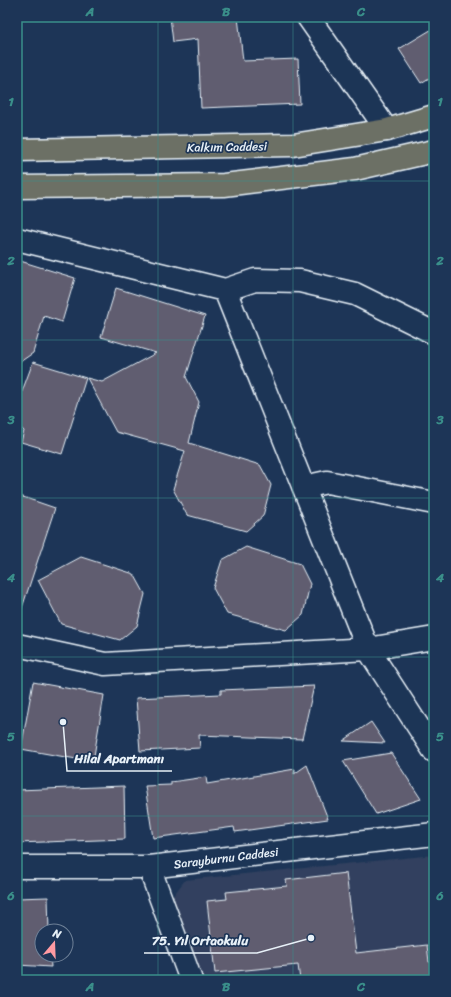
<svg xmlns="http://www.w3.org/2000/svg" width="451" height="997" viewBox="0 0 451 997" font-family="Sriracha,sans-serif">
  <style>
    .built { fill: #31415e }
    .building { fill: #615d6f; stroke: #e8f1f8 }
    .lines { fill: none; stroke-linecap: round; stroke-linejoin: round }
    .minor-casing { stroke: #e8f1f8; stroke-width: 25 }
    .major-casing { stroke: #e8f1f8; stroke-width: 25 }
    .minor { stroke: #1d3557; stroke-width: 22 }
    .major { stroke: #6c7065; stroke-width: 22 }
    .grid { fill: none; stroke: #3a8f8a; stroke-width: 1; stroke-opacity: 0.55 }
    .labels { text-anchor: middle; stroke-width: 3.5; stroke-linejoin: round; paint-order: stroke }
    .street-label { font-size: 12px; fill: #e8f1f8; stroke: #1d3557 }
    .leader { fill: none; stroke: #e8f1f8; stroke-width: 1.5 }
    .callout-dot { fill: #e8f1f8; stroke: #1d3557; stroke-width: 1.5 }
    .callout-label { font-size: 13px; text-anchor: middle; font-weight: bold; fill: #e8f1f8; stroke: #1d3557; stroke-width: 3.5; stroke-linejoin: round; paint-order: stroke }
    .neatline { fill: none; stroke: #3a8f8a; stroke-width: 1.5 }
    .grid-label { font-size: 13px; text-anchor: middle; font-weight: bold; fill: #3a8f8a }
  </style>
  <rect width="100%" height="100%" fill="#1d3557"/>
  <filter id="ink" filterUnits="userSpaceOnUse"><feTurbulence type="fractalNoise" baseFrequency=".025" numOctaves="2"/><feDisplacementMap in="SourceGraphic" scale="8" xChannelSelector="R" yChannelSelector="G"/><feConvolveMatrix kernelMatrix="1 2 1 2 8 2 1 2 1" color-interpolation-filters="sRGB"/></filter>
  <g filter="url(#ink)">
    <polygon class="built" points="434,855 434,980 203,980 172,897 185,880"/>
    <g class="building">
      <polygon points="170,17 238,17 243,61 298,59 300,104 201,108 198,39 173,42"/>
      <polygon points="434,28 434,75 421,83 399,49"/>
      <polygon points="17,260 75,278 62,322 44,316 33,353 17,364"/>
      <polygon points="116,288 205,316 186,377 199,402 189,443 260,465 271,485 263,516 246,531 187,515 173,489 185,451 116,432 87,378 102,382 156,353 101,337"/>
      <polygon points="33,362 86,378 62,454 21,442 24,431 20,427 17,405"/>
      <polygon points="17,495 55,508 20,614 17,613"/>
      <polygon points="246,547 300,564 310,584 303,615 286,630 227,614 213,588 222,560"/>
      <polygon points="81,557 134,574 145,594 137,626 120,640 61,624 38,580"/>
      <polygon points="33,682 104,695 93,762 21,749"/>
      <polygon points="314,686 302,739 199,735 200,748 140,751 136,698 221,694 221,690"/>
      <polygon points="371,722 385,743 343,741"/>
      <polygon points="391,753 421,799 376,814 343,761"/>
      <polygon points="307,765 328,819 235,832 234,827 153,838 145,786 171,785 171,782 206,777 207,784 295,769 294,774"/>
      <polygon points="124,786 125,839 17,843 17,790"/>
      <polygon points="346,873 356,953 427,945 429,962 434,962 434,980 300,980 298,965 215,973 207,901 227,899 226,892 287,886 286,880"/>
      <polygon points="48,897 49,931 42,931 42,955 50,955 51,967 17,965 17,898"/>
    </g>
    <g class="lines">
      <defs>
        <g id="minor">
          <polyline points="308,17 387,130"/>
          <polyline points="17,239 225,290 255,280 300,281 355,294 434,333"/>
          <polyline points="225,290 368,649 434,751"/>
          <polyline points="304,487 327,482 434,503"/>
          <polyline points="17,645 105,664 368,649 434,638"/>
          <polyline points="17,867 149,867 434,834"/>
          <polyline points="149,867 191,980"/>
        </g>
        <g id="major">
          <polyline points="17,150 293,145 387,130 434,116"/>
          <polyline points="17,187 224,185 355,169 434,151"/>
        </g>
      </defs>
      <use href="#minor" class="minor-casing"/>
      <use href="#major" class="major-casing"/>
      <use href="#minor" class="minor"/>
      <use href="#major" class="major"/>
    </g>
  </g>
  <path class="grid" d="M158 17V980M293 17V980M17 181H434M17 340H434M17 498H434M17 657H434M17 816H434"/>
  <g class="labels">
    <g class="street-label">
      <text transform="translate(227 147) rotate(-1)" y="4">Kalkım Caddesi</text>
      <text transform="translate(226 858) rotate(-7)" y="4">Sarayburnu Caddesi</text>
    </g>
  </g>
  <path class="leader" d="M63 722L67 771H172M311 938L257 953H144"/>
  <g class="callout-dot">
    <circle cx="63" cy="722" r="4"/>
    <circle cx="311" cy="938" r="4"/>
  </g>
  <g class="callout-label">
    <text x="119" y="763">Hilal Apartmanı</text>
    <text x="200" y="945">75. Yıl Ortaokulu</text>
  </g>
  <rect width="451" height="997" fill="none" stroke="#1d3557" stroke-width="44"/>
  <g transform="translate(54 943) rotate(19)"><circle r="19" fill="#1d3557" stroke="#6e8097"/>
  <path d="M0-3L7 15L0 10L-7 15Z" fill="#ff9aa2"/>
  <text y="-6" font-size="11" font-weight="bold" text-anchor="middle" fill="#e8f1f8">N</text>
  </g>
  <rect x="22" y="22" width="407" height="953" class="neatline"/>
  <g class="grid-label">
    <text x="90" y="16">A</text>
    <text x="226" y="16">B</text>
    <text x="361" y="16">C</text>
    <text x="11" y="106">1</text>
    <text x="440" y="106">1</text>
    <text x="11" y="265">2</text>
    <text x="440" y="265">2</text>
    <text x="11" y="424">3</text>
    <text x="440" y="424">3</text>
    <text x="11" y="582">4</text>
    <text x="440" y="582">4</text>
    <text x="11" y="741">5</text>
    <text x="440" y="741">5</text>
    <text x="11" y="900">6</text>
    <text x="440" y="900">6</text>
    <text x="90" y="991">A</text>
    <text x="226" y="991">B</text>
    <text x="361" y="991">C</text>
  </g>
</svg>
